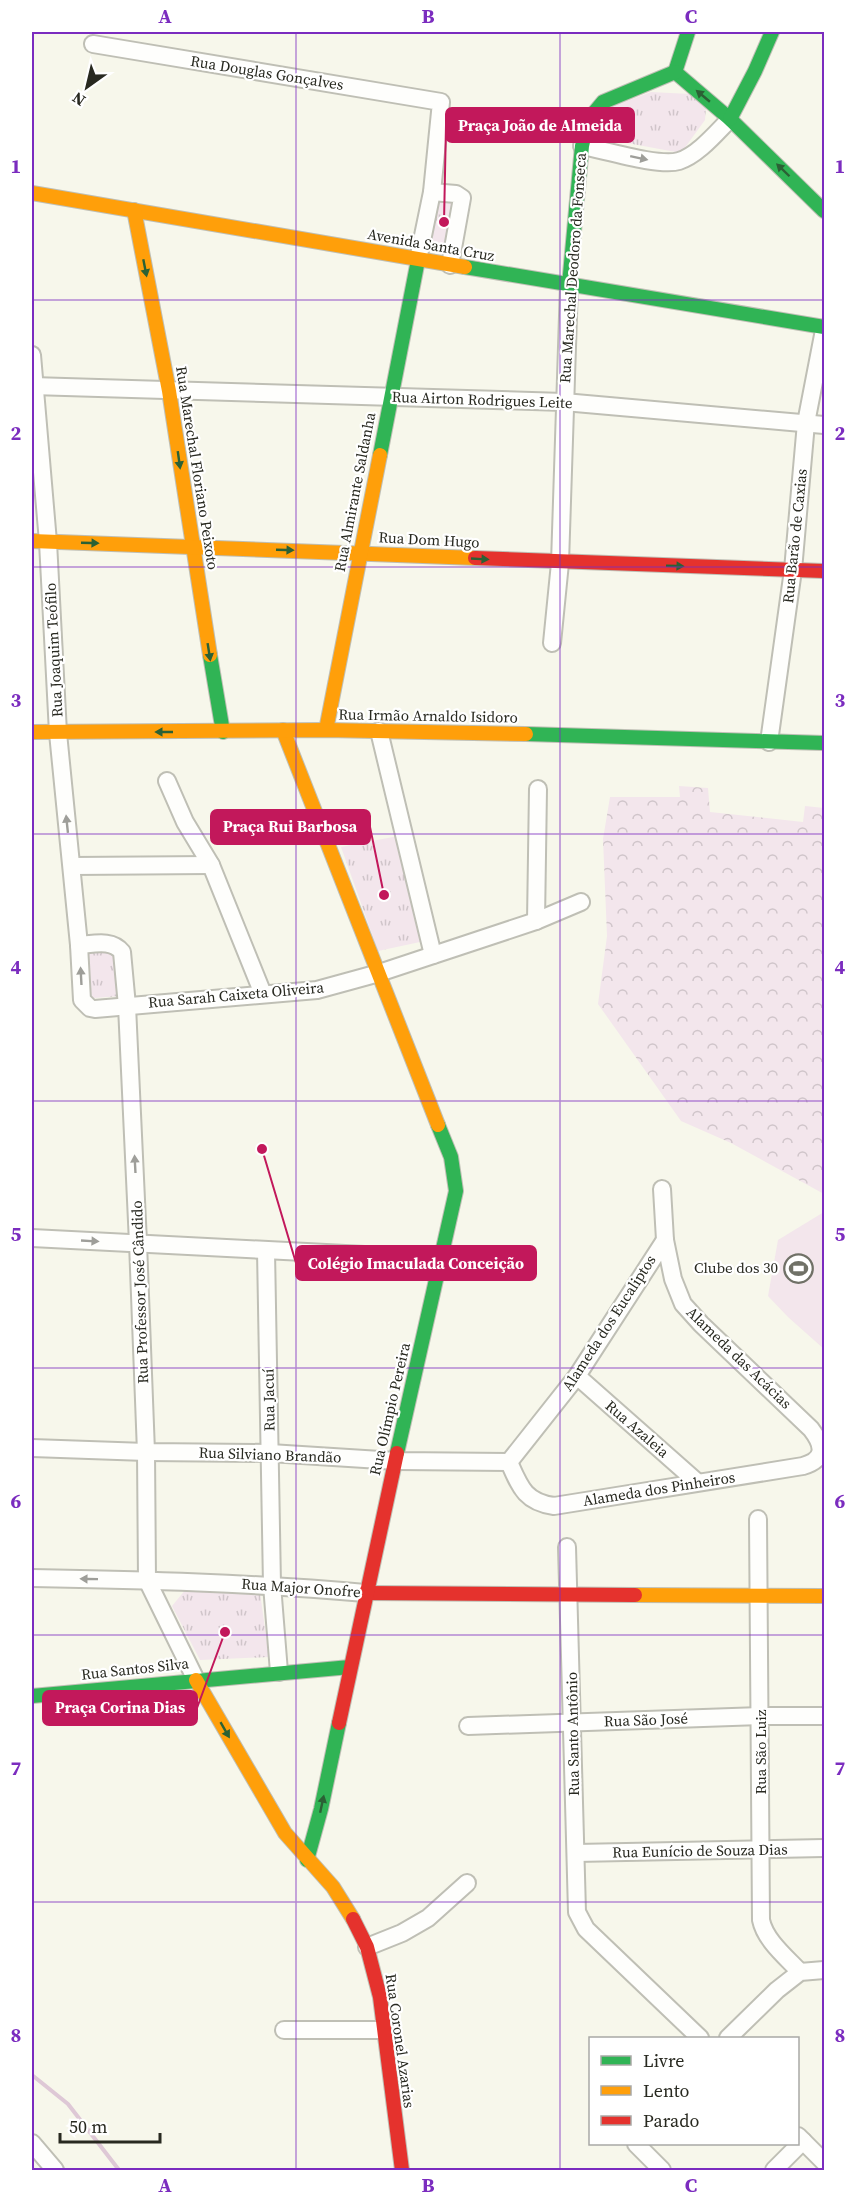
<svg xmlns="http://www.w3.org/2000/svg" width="856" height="2202" viewBox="0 0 856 2202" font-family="'Source Serif 4',serif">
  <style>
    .forest { fill: url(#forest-crowns) }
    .park { fill: url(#park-tufts) }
    .garden { fill: #f3e6ec }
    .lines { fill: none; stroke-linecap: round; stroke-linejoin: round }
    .stream { stroke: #dec8d6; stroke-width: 4 }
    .street-casing { stroke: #bfbfb5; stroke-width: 20 }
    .fast-casing { stroke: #bfbfb5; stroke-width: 16 }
    .slow-casing { stroke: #bfbfb5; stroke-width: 16 }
    .jam-casing { stroke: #bfbfb5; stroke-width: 16 }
    .street { stroke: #fefefc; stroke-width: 16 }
    .fast { stroke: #30b455; stroke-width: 14 }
    .slow { stroke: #ff9f0a; stroke-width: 14 }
    .jam { stroke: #e5322d; stroke-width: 14 }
    .oneway { fill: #2b6135 }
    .oneway2 { fill: #9e9e99 }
    .grid { fill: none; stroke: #7b2cbf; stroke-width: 1.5; stroke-opacity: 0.55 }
    .labels { text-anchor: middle; stroke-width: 4.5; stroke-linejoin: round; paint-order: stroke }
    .street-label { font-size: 15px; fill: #282920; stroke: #fff }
    .poi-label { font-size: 15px; fill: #282920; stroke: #fff; text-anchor: end }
    .leader { fill: none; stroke: #c2185b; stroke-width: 2 }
    .callout-dot { fill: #c2185b; stroke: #fff; stroke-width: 2 }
    .callout { fill: #c2185b; stroke: #c2185b; stroke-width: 2 }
    .callout-label { font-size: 16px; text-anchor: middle; font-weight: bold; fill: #fff }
    .neatline { fill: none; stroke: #7b2cbf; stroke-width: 2 }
    .grid-label { font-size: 20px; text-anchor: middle; font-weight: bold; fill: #7b2cbf }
  </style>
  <defs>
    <pattern id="forest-crowns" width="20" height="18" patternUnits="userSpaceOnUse" patternTransform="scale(1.5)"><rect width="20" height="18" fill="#f3e6ec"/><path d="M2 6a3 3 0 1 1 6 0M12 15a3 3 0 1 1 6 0" fill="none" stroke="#d0c5ca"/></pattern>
    <pattern id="park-tufts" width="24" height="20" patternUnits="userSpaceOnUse" patternTransform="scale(1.5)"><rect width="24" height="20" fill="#f3e6ec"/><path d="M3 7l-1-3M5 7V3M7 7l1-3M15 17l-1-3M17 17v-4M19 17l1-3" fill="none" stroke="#d0c5ca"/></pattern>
  </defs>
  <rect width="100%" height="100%" fill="#f7f7eb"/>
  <polygon class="forest" points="679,786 708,788 710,812 803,822 805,806 824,808 824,1194 731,1143 681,1121 598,1004 607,936 603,839 610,797 680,797"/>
  <g class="park">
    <polygon points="651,92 690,94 706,107 705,120 681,153 595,137 592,121 603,110"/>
    <polygon points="438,194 461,199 450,247 427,245"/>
    <polygon points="398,836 420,942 378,951 341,847"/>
    <polygon points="84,949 118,953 121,996 94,998 86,993"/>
    <polygon points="186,1589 260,1593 269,1657 200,1660 172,1606"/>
  </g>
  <polygon class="garden" points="824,1212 824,1349 788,1317 768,1296 778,1240"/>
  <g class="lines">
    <polyline class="stream" points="32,2075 68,2104 119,2170"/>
    <defs>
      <g id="street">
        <polyline points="93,44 441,102 432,192 418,260"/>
        <path d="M582 146C604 150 659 167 679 161 698 155 716 133 730 119"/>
        <polyline points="432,192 456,194 462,198 450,265"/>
        <polyline points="32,355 48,542 58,733 79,945 82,1000 90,1008 95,1009 317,990 379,973 536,921 581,902"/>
        <polyline points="32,386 564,402 824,425"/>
        <polyline points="552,643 560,563 569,285"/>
        <polyline points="379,731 433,955"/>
        <polyline points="769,742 793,570 806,423 824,330"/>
        <polyline points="167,781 185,822 211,865 263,994"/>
        <polyline points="72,866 211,865"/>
        <polyline points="536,921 538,789"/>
        <path d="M79 945C94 944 112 939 122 952L127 1006 138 1243 146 1452 147 1580 196 1680"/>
        <polyline points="32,1238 442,1259"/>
        <polyline points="266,1251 272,1585 279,1672"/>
        <polyline points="577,1376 697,1482"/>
        <polyline points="32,1448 146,1452 270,1453 396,1461 509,1462"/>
        <path d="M509 1462C520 1487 525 1502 554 1506L803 1466C826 1459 824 1446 811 1429L701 1324 683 1304 673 1279 665 1240 662 1189"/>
        <polyline points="509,1462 577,1376 665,1240"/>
        <path d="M758 1519 761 1920C765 1940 786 1957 800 1972"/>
        <polyline points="567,1547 577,1912 586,1929 700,2038"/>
        <path d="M32 1578C143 1580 254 1583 365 1593"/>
        <polyline points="468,1726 761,1716 824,1716"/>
        <polyline points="576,1853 824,1848"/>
        <polyline points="367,1947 402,1933 428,1918 467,1883"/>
        <polyline points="284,2030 383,2030"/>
        <polyline points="728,2038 777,1990 800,1972 824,1970"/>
        <polyline points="798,2136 824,2162"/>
        <polyline points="32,2143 55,2170"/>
        <polyline points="636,2144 662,2170"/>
        <polyline points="774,2170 803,2141"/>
      </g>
      <g id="fast">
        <polyline points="675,72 730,119 824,211"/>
        <polyline points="675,72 688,32"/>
        <polyline points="730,119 755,71 772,32"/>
        <polyline points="465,267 824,327"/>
        <polyline points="569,285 582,146 588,120 603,102 675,72"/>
        <polyline points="380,455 418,260"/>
        <polyline points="210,655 223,732"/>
        <polyline points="526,734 824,743"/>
        <polyline points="397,1453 456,1191 451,1157 438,1125"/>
        <polyline points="32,1696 350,1667"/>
        <polyline points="307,1860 321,1809 339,1723"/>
      </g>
      <g id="slow">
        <polyline points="32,193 465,267"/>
        <polyline points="134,210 169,391 210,655"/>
        <polyline points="32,541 475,558"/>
        <polyline points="283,730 438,1125"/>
        <polyline points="326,730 380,455"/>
        <polyline points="32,732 326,730 526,734"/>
        <polyline points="635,1595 824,1596"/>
        <polyline points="196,1680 285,1833 333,1887 353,1919"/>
      </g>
      <g id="jam">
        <polyline points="475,558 824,571"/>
        <polyline points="365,1593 635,1595"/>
        <polyline points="339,1723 397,1453"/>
        <polyline points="353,1919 367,1947 380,1997 402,2170"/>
      </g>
    </defs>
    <use href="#street" class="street-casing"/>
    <use href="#fast" class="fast-casing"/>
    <use href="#slow" class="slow-casing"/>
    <use href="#jam" class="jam-casing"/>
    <use href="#street" class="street"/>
    <use href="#fast" class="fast"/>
    <use href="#slow" class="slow"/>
    <use href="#jam" class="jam"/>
  </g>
  <defs><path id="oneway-solid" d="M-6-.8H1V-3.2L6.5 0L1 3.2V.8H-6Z" transform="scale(1.5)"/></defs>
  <g class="oneway">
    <use href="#oneway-solid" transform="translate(703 96) rotate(-140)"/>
    <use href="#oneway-solid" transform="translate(783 170) rotate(-136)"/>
    <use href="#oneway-solid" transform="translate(145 268) rotate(79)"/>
    <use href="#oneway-solid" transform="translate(179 460) rotate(82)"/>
    <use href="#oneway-solid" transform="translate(90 543) rotate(2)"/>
    <use href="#oneway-solid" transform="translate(285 550) rotate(2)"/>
    <use href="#oneway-solid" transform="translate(480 559) rotate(3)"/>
    <use href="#oneway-solid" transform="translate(675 566) rotate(2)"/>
    <use href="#oneway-solid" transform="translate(209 652) rotate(81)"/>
    <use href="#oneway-solid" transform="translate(164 732) rotate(180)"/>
    <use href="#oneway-solid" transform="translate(225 1730) rotate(60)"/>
    <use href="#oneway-solid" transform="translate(322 1804) rotate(-78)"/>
  </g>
  <g class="oneway2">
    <use href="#oneway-solid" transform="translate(639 158) rotate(12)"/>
    <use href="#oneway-solid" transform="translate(67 824) rotate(-96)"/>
    <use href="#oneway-solid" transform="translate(81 976) rotate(-93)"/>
    <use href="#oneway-solid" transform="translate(135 1164) rotate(-93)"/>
    <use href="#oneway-solid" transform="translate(90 1241) rotate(3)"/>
    <use href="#oneway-solid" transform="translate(89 1579) rotate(-179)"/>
  </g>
  <path class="grid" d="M296 32V2170M560 32V2170M32 300H824M32 567H824M32 834H824M32 1101H824M32 1368H824M32 1635H824M32 1902H824"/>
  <defs>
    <symbol id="stadium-ring" viewBox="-11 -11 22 22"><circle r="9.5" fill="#fff" stroke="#707167" stroke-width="1.5"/><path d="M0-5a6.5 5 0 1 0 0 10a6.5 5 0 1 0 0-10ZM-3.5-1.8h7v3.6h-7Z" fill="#707167"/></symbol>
  </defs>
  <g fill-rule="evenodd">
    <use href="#stadium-ring" x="782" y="1252" width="33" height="33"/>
  </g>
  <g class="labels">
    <g class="street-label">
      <text transform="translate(267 73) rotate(9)" y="5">Rua Douglas Gonçalves</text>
      <text transform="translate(431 245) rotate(10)" y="5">Avenida Santa Cruz</text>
      <text transform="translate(573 268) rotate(-86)" y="5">Rua Marechal Deodoro da Fonseca</text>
      <text transform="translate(482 400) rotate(2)" y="5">Rua Airton Rodrigues Leite</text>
      <text transform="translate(197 468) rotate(81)" y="5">Rua Marechal Floriano Peixoto</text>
      <text transform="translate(355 492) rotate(-79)" y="5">Rua Almirante Saldanha</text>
      <text transform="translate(795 536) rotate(-84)" y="5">Rua Barão de Caxias</text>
      <text transform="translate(429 540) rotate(3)" y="5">Rua Dom Hugo</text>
      <text transform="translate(54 650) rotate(-93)" y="5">Rua Joaquim Teófilo</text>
      <text transform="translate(428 716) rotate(1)" y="5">Rua Irmão Arnaldo Isidoro</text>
      <text transform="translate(236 995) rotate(-5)" y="5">Rua Sarah Caixeta Oliveira</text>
      <text transform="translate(140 1292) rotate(-92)" y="5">Rua Professor José Cândido</text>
      <text transform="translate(609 1323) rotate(-57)" y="5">Alameda dos Eucaliptos</text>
      <text transform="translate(739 1358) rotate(44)" y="5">Alameda das Acácias</text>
      <text transform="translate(269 1400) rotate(-91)" y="5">Rua Jacuí</text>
      <text transform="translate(390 1409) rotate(-77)" y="5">Rua Olímpio Pereira</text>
      <text transform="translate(637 1429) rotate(41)" y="5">Rua Azaleia</text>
      <text transform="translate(270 1455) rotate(2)" y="5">Rua Silviano Brandão</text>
      <text transform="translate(659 1489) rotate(-9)" y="5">Alameda dos Pinheiros</text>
      <text transform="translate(301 1588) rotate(4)" y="5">Rua Major Onofre</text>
      <text transform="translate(135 1669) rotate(-6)" y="5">Rua Santos Silva</text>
      <text transform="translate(646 1720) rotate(-2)" y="5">Rua São José</text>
      <text transform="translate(573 1734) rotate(-91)" y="5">Rua Santo Antônio</text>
      <text transform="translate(761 1752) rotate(-90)" y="5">Rua São Luiz</text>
      <text transform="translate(700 1851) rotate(-1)" y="5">Rua Eunício de Souza Dias</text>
      <text transform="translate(400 2041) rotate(82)" y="5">Rua Coronel Azarias</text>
    </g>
    <g class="poi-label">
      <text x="778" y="1273">Clube dos 30</text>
    </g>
  </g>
  <path class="leader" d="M444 222L446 125M384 895L370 827M262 1149L296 1263M225 1632L197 1708"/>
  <g class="callout-dot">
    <circle cx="444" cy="222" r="6"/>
    <circle cx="384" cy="895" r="6"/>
    <circle cx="262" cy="1149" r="6"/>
    <circle cx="225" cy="1632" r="6"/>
  </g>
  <g class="callout">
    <rect x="446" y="108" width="188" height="34" rx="6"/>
    <rect x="211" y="810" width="159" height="34" rx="6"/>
    <rect x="296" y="1246" width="240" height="34" rx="6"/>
    <rect x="43" y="1691" width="154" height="34" rx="6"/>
  </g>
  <g class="callout-label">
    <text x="540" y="131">Praça João de Almeida</text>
    <text x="290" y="832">Praça Rui Barbosa</text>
    <text x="416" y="1269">Colégio Imaculada Conceição</text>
    <text x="120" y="1713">Praça Corina Dias</text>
  </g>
  <rect width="856" height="2202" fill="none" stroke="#ffffff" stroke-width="66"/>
  <rect x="589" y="2037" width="210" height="108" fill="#ffffff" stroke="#a9a9a6" stroke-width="1.5"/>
  <rect x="601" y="2056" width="30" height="9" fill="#30b455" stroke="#a9a9a6" stroke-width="1.5"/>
  <text x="643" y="2067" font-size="18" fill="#282920">Livre</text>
  <rect x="601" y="2086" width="30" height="9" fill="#ff9f0a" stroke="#a9a9a6" stroke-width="1.5"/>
  <text x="643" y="2097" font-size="18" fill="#282920">Lento</text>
  <rect x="601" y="2116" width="30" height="9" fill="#e5322d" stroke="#a9a9a6" stroke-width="1.5"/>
  <text x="643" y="2127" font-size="18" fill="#282920">Parado</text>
  <g transform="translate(87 87) rotate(214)" stroke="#ffffff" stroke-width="4.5" paint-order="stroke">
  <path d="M0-4.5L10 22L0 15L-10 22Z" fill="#282920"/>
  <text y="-9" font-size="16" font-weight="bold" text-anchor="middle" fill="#282920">N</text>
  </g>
  <path d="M60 2133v9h100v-9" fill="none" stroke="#282920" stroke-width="3"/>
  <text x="69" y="2133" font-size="18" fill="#282920" stroke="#ffffff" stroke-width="4.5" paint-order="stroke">50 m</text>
  <rect x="33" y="33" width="790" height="2136" class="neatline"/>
  <g class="grid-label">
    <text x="165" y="23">A</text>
    <text x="428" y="23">B</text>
    <text x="691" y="23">C</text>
    <text x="16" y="173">1</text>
    <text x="840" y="173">1</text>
    <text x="16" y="440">2</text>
    <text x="840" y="440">2</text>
    <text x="16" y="707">3</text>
    <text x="840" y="707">3</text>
    <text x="16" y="974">4</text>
    <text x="840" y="974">4</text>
    <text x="16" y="1241">5</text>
    <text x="840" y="1241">5</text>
    <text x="16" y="1508">6</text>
    <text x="840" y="1508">6</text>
    <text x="16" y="1775">7</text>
    <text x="840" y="1775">7</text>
    <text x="16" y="2042">8</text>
    <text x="840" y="2042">8</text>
    <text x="165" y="2192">A</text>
    <text x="428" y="2192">B</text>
    <text x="691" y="2192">C</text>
  </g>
</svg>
